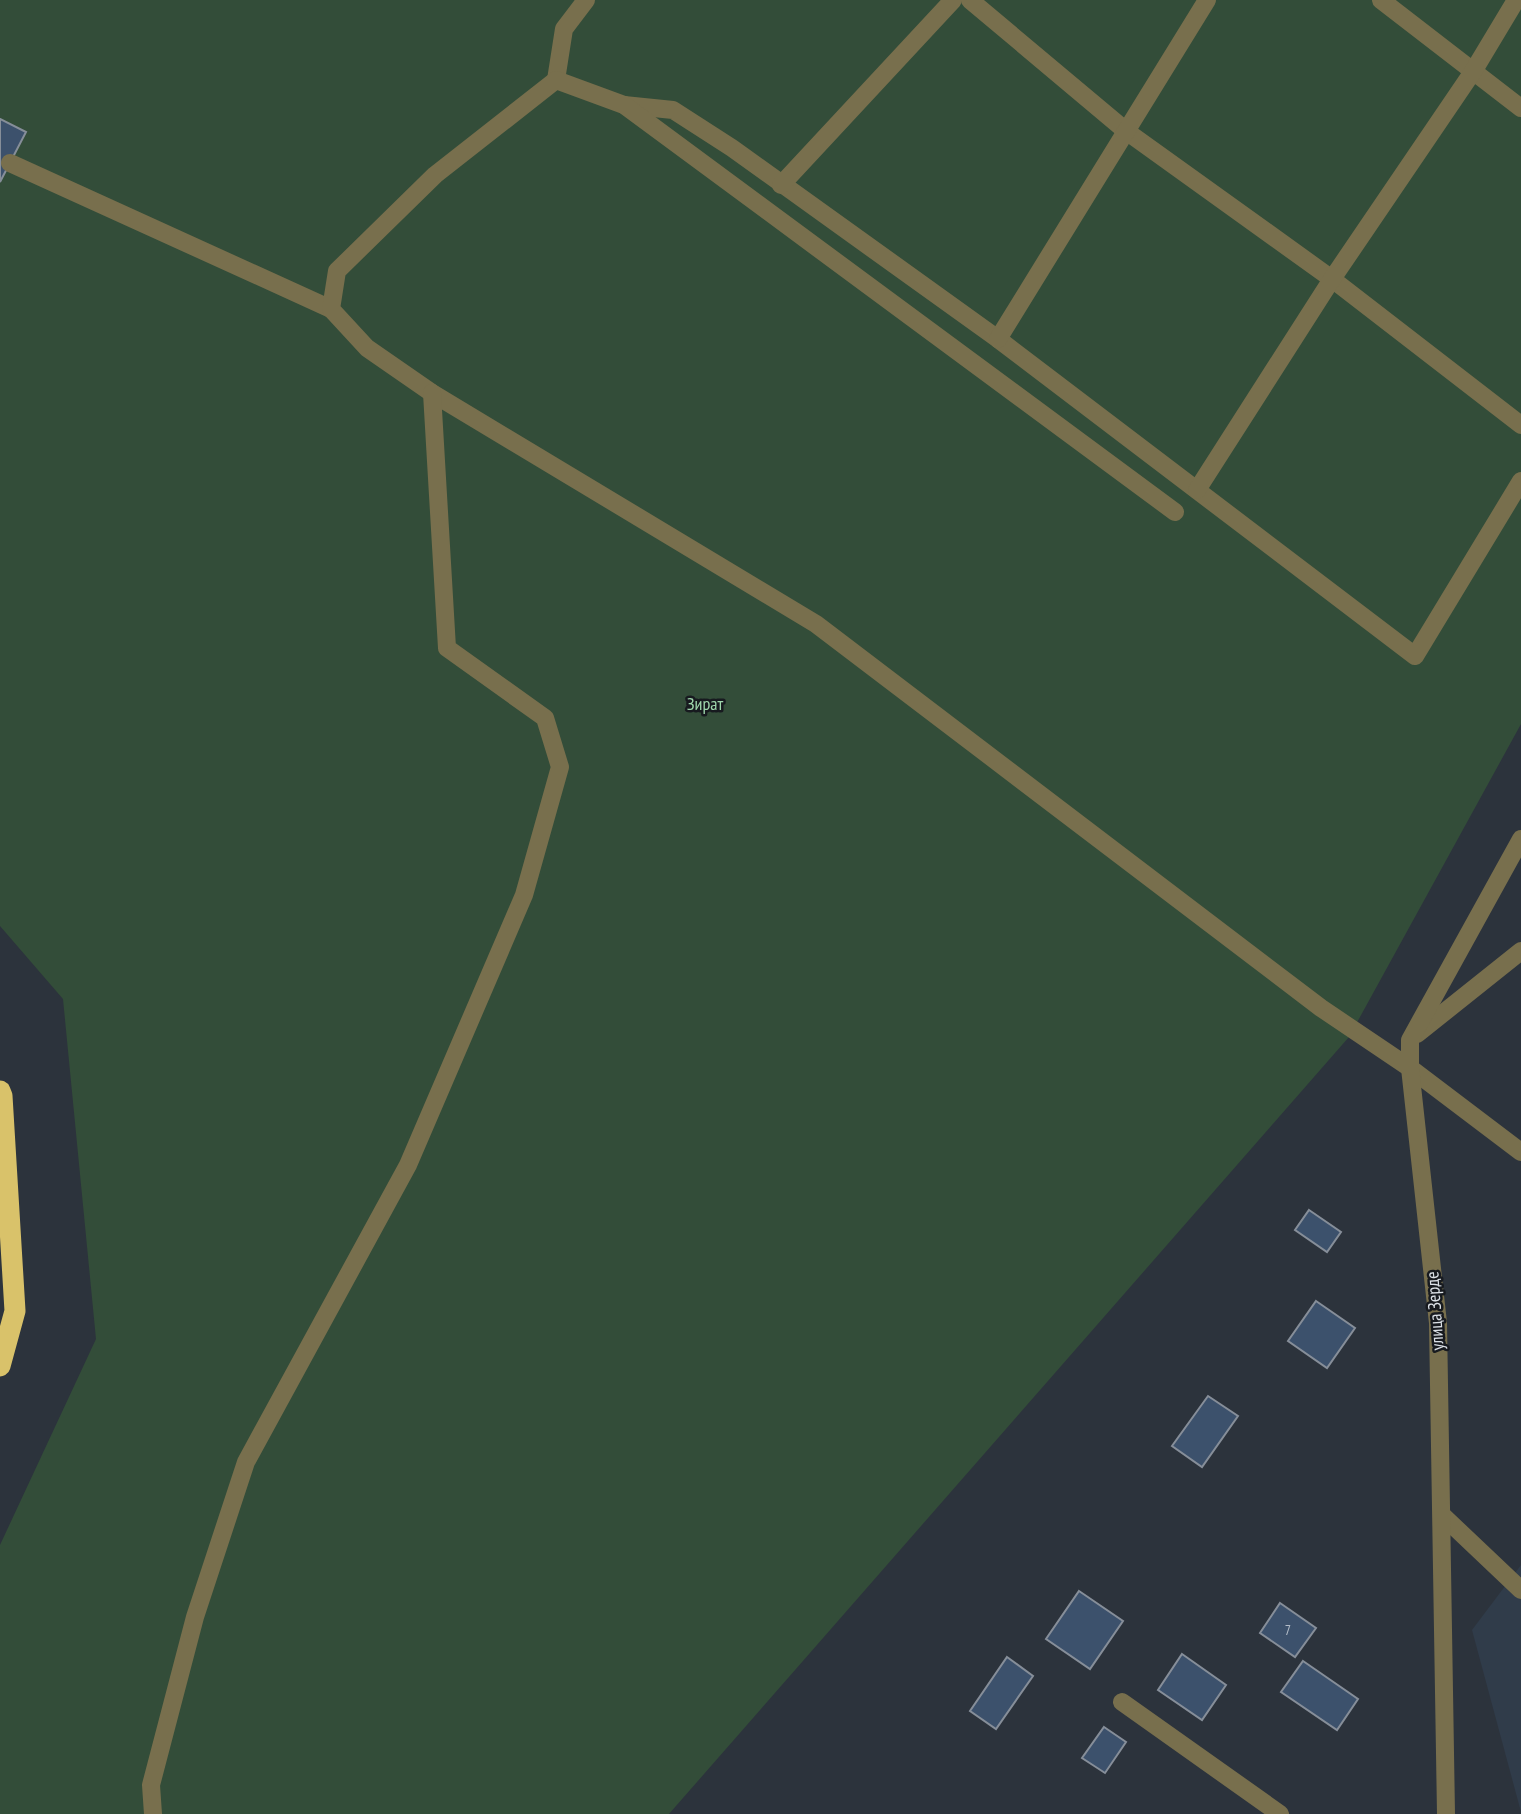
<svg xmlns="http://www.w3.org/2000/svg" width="1521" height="1814" viewBox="0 0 1521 1814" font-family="'PT Sans Narrow',sans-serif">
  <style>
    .built { fill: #303c4a }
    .green { fill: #334d39 }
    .building { fill: #3c516c; stroke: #868e99; stroke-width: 2 }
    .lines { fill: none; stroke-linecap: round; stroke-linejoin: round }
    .minor { stroke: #786f4d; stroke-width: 18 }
    .highway { stroke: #d9c26a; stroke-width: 21 }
    .labels { text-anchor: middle; stroke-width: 5; stroke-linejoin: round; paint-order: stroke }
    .number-label { font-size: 14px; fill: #b4bdc8 }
    .park-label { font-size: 18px; fill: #9fd6ac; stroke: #171a1f }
    .street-label { font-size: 18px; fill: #dce1e7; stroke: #171a1f }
  </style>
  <rect width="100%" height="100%" fill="#2c333c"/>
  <polygon class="built" points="1521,1565 1521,1812 1472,1630"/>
  <polygon class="green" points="0,0 1521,0 1521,724 1349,1037 669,1814 0,1814 0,1545 96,1339 63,999 0,926"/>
  <g class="building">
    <polygon points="0,119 26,132 0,182"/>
    <polygon points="1309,1210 1341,1232 1327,1252 1295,1230"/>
    <polygon points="1316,1301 1355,1328 1327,1368 1288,1341"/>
    <polygon points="1208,1396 1238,1416 1202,1467 1172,1446"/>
    <polygon points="1079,1591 1123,1621 1090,1669 1046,1639"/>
    <polygon points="1280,1603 1316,1628 1295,1657 1260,1633"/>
    <polygon points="1182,1654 1226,1685 1202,1720 1158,1690"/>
    <polygon points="1007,1657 1033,1676 996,1729 970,1711"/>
    <polygon points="1303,1661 1358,1699 1337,1730 1281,1692"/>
    <polygon points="1104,1727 1126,1742 1105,1773 1082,1758"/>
  </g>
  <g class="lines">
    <g class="minor">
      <polyline points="970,0 1126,131 1332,279 1521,425"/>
      <polyline points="1381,0 1521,108"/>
      <polyline points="556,80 564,29 586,0"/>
      <polyline points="624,105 673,110 732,148 998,339 1415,656 1521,481"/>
      <polyline points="10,163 331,309"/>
      <polyline points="781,185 953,0"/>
      <polyline points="998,339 1207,0"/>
      <polyline points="1197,490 1332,279 1474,70 1516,0"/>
      <polyline points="1175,512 624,105 556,80 435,175 337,271 331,309 367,348 432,393 816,624 1321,1008 1410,1068 1521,1152"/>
      <polyline points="1417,1034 1521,951"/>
      <polyline points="1442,1515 1521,1590"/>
      <polyline points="1122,1702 1280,1814"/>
      <polyline points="153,1814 151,1785 195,1617 246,1462 408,1165 524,895 560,767 545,718 447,648 432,393"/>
      <polyline points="1446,1814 1438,1323 1410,1068 1410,1040 1521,839"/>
    </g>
    <polyline class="highway" points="0,1091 2,1096 15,1311 0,1366"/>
  </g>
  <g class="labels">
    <g class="number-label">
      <text x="1288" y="1635">7</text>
    </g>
    <g class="park-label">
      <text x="705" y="710">Зират</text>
    </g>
    <g class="street-label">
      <text transform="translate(1435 1311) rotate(-94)" y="6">улица Зерде</text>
    </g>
  </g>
</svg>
